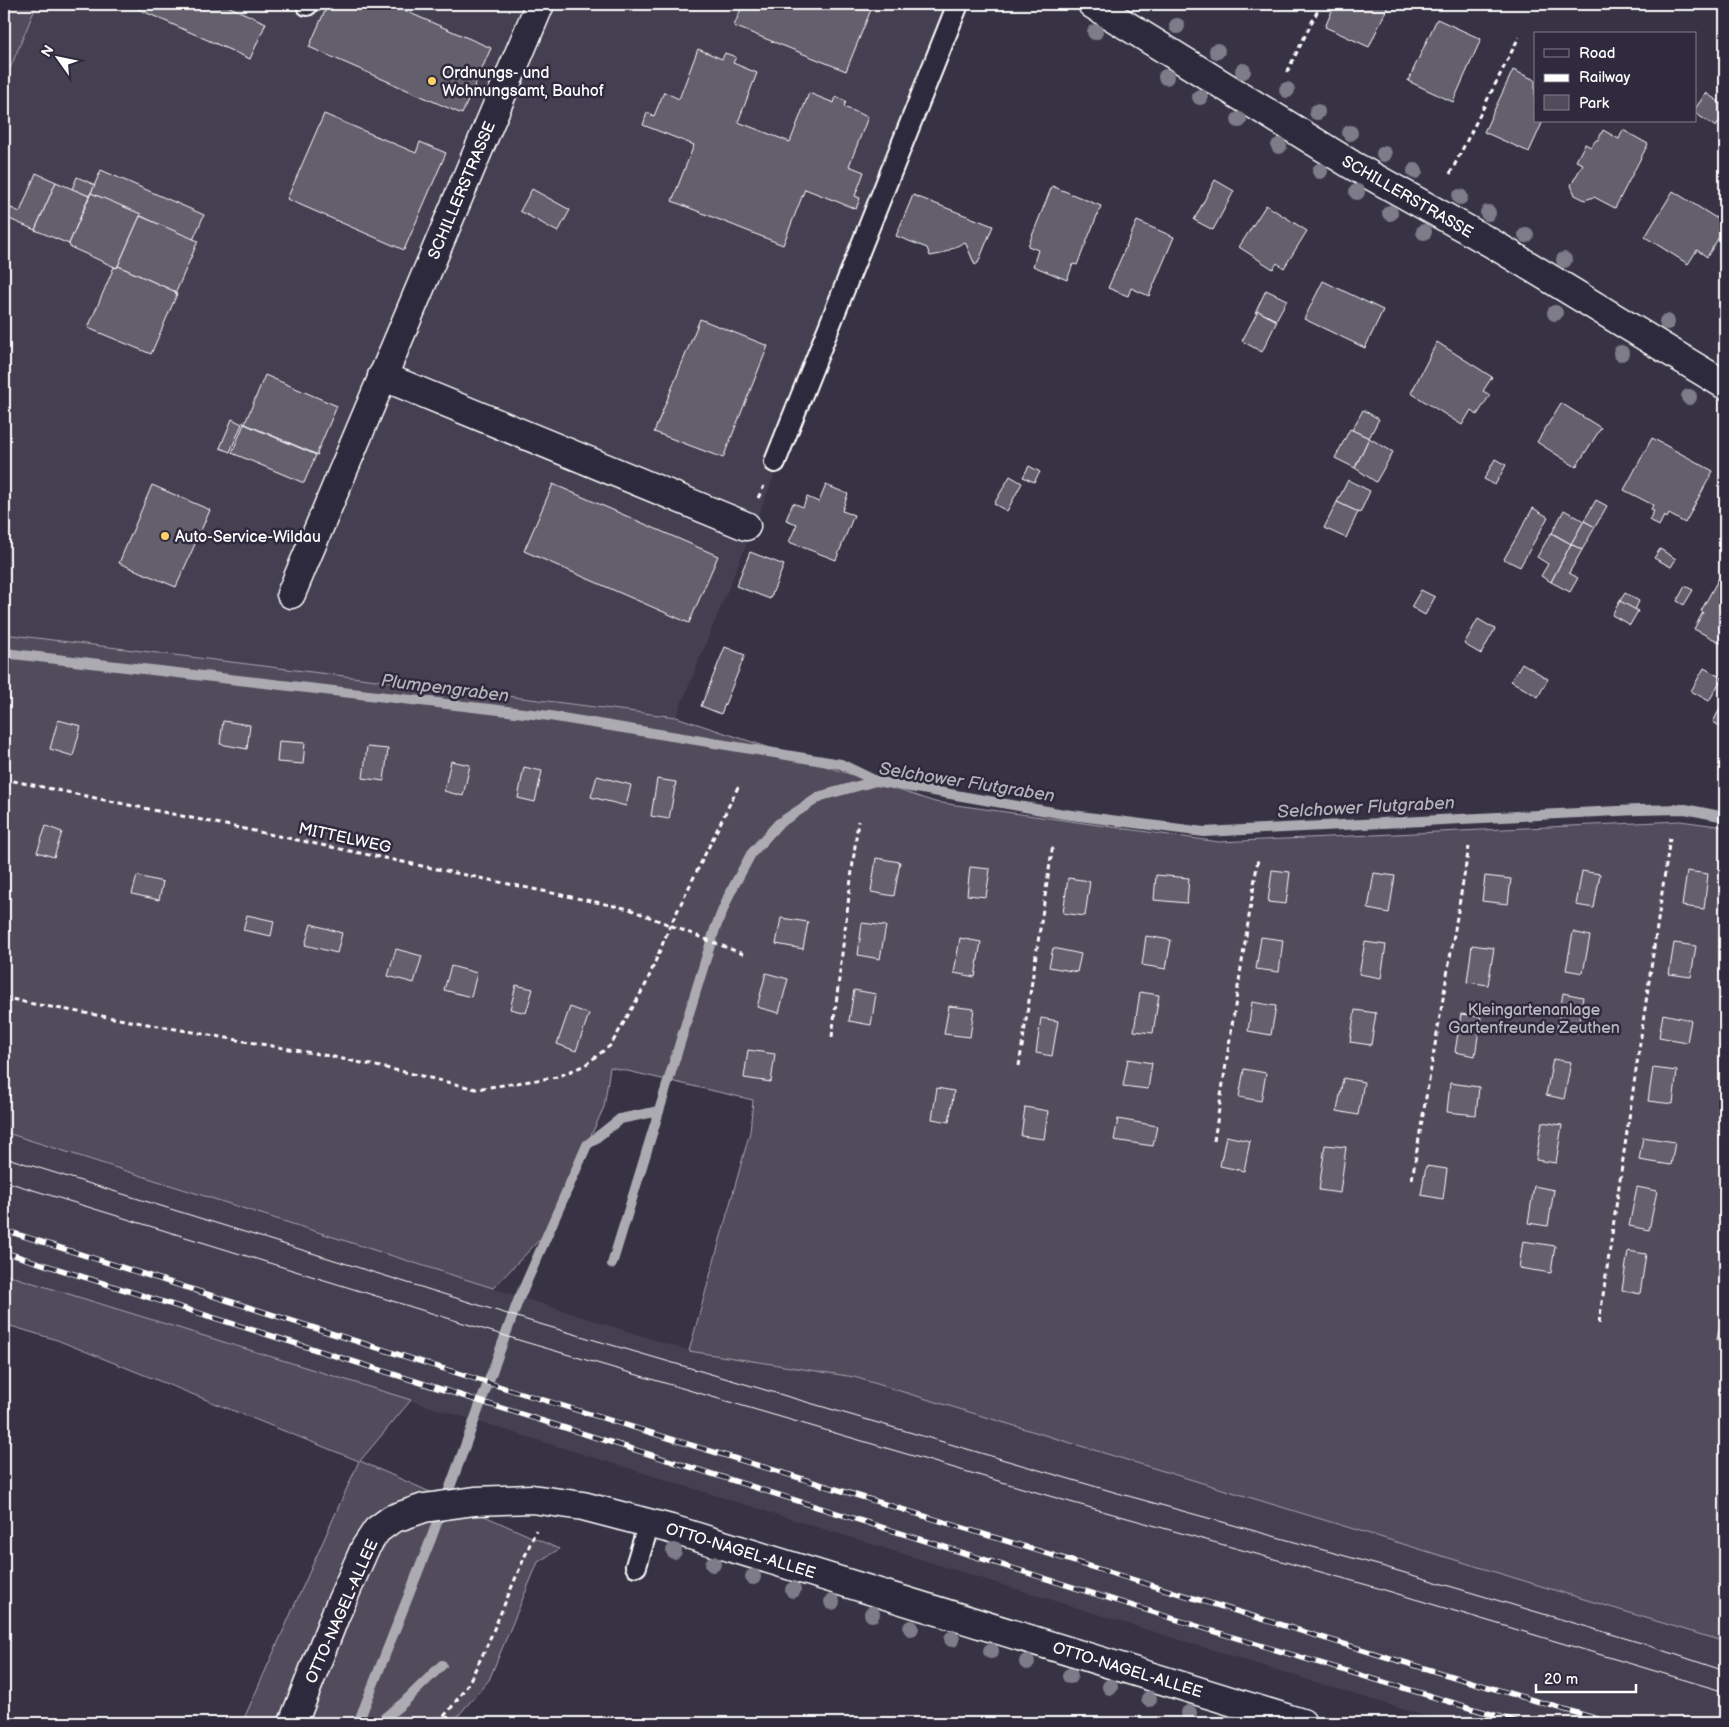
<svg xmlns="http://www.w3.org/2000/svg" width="1729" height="1727" viewBox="0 0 1729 1727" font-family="'Balsamiq Sans',sans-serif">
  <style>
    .built { fill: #444051 }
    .green { fill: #514c5c; stroke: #a8a6ae }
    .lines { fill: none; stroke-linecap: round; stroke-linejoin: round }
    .stream { stroke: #adabb2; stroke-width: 10 }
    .building { fill: #635f6d; stroke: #fff }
    .service-casing { stroke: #fff; stroke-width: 24 }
    .minor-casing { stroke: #fff; stroke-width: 31 }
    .tertiary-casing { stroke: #fff; stroke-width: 31 }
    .path { stroke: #fff; stroke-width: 3; stroke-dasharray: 5 4; stroke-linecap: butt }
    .service { stroke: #2f2a3d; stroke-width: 20 }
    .minor { stroke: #2f2a3d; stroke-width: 28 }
    .tertiary { stroke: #2f2a3d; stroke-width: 28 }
    .tram { stroke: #fff; stroke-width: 1 }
    .rail-casing { stroke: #fff; stroke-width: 5.5 }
    .rail { stroke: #2f2a3d; stroke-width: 4; stroke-dasharray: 11; stroke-linecap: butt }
    .tree { fill: #7e7c88 }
    .poi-dot { fill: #ffd166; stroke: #2f2a3d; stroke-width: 2 }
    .labels { text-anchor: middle; stroke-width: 5; stroke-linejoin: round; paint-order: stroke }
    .poi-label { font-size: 16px; fill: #fff; stroke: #2f2a3d; text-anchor: start }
    .street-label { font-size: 16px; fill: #fff; stroke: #2f2a3d }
    .park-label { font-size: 16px; fill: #b9b7be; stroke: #2f2a3d }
    .water-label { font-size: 18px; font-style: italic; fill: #b4b2b9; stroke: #2f2a3d }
  </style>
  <rect width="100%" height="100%" fill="#373345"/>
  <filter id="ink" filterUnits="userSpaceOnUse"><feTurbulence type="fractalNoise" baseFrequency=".02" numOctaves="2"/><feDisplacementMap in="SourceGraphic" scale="10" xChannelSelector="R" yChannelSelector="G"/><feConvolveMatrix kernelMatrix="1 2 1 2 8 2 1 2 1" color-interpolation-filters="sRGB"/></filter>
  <g filter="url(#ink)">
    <g class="built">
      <polygon points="37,4 966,4 676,717 4,634 4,83"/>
      <polygon points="4,1132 689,1351 854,1377 1725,1642 1725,1723 1447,1723 4,1274"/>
    </g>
    <g class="green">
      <polygon points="4,4 37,4 4,83"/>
      <polygon points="4,634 676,717 935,802 1219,842 1680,821 1725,827 1725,1642 854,1377 689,1351 750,1132 753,1100 610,1067 604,1107 547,1232 493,1288 4,1132"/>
      <polygon points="4,1274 411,1400 360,1461 559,1549 538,1562 489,1680 452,1723 242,1723 359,1461 57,1340 4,1324"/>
    </g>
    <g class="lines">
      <g class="stream">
        <polyline points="4,653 550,716 841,764 876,781"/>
        <polyline points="612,1264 659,1111"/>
        <polyline points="358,1723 431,1539 518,1301 587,1145 620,1119 659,1111 715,929 729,895 751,854 778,824 821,796 876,781 1064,814 1204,832 1638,810 1685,809 1725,817"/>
        <polyline points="378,1723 402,1704 442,1665"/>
      </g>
    </g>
    <g class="building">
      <polygon points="127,4 223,4 266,23 250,59"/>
      <polygon points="328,4 389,4 491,48 462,114 309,47"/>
      <polygon points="743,4 864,4 872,7 846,71 734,26"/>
      <polygon points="1335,4 1389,4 1369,47 1325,27"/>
      <polygon points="1437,19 1481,39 1453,102 1408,81"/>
      <polygon points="698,49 722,59 725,53 736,57 733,63 757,73 738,122 790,142 809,93 834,103 836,97 846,101 844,107 868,117 849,166 864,172 855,196 860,198 856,209 805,189 783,245 672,201 694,145 643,125 647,113 654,116 664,92 679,99"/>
      <polygon points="1513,70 1535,80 1535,121 1543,121 1529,152 1484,132"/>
      <polygon points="1706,93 1725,106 1725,112 1716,127 1695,113 1695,109"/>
      <polygon points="324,114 416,153 420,142 446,153 404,250 287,199"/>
      <polygon points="1603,130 1619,139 1623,130 1648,144 1615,208 1594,197 1585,200 1575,195 1571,185 1583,164 1576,161 1585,144 1591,147 1596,140 1598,140"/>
      <polygon points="101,170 204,215 193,240 91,193"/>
      <polygon points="36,173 56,182 35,230 7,218 11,208 20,212"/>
      <polygon points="77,177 95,185 89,196 72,189"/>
      <polygon points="1215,180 1234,191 1213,230 1194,220"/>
      <polygon points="56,182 89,196 69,244 35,230"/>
      <polygon points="1052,186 1101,206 1077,265 1073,264 1067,280 1033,266 1038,250 1028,246"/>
      <polygon points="532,189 570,210 558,232 520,211"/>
      <polygon points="1673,191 1716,218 1722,208 1725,210 1725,227 1707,257 1697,250 1688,264 1645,237"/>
      <polygon points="91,193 141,214 117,268 70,247 69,244"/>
      <polygon points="913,195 993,226 978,263 975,265 965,242 941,254 930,256 927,248 896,236"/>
      <polygon points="1266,205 1307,231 1284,268 1277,263 1273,269 1239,247"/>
      <polygon points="140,216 198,241 176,292 118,266"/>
      <polygon points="1137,221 1174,237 1149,296 1131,288 1128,296 1108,288"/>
      <polygon points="118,266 176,292 175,293 177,294 151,354 88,328 114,267 117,268"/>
      <polygon points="1323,281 1383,310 1365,348 1304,319"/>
      <polygon points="1266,290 1287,300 1276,320 1258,311 1255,313"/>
      <polygon points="1258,311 1277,321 1262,352 1242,341"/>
      <polygon points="700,319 768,346 723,458 654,432"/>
      <polygon points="1437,342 1492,377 1483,391 1490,395 1477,415 1471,410 1462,425 1411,393"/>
      <polygon points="265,375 337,406 317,453 318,455 243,423 243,422 245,423"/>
      <polygon points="1561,403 1601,428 1576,467 1537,442"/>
      <polygon points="1363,410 1379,419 1369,438 1352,430"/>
      <polygon points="232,419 242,424 230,452 220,448"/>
      <polygon points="244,424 316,455 304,483 232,453"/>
      <polygon points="1350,429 1369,438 1355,468 1335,458"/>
      <polygon points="1369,438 1393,452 1376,482 1355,468"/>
      <polygon points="1652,438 1713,471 1685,523 1669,514 1667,518 1664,516 1659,526 1649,520 1654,511 1651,509 1653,505 1624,490"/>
      <polygon points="1495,459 1506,465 1495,485 1484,479"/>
      <polygon points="1029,466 1040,472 1034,482 1023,477"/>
      <polygon points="1010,476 1022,483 1007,511 994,504"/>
      <polygon points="1348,480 1370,491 1360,513 1337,502"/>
      <polygon points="553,484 718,556 689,623 524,551"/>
      <polygon points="152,485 210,510 176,587 119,563"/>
      <polygon points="826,485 848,494 842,511 854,515 836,560 789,542 797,524 786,520 793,503 803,507 807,497 819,502"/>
      <polygon points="1596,500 1607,506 1595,527 1584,521"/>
      <polygon points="1337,502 1358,512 1346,538 1324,528"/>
      <polygon points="1533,508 1548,517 1520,567 1504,559"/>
      <polygon points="1564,510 1584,521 1571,544 1552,533"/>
      <polygon points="1584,521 1595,527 1582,550 1571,544"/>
      <polygon points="1551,533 1571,544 1551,582 1541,576 1548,564 1537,557"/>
      <polygon points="1571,544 1582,550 1569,573 1578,578 1570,592 1551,582"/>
      <polygon points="1660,549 1676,559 1671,567 1654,558"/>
      <polygon points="750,552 784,565 770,599 736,586"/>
      <polygon points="1725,567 1725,640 1723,644 1694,629 1703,612 1701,611"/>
      <polygon points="1685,586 1693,590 1684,605 1677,601"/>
      <polygon points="1421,590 1435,597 1425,615 1411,607"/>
      <polygon points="1625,593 1639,601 1635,610 1620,601"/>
      <polygon points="1620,601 1638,611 1630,625 1612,615"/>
      <polygon points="1478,619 1495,629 1481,654 1464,644"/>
      <polygon points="725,647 745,655 721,714 701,706"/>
      <polygon points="1522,663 1548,679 1538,697 1511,681"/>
      <polygon points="1704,668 1722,678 1709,701 1691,691"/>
      <polygon points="1725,699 1725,729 1713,722"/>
      <polygon points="58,720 81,726 73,756 50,749"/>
      <polygon points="223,721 250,725 247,749 220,744"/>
      <polygon points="279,741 305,743 303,764 277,762"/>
      <polygon points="367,747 388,749 384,781 363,778"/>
      <polygon points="451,761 470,765 463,796 444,791"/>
      <polygon points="524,767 542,771 535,802 518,798"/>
      <polygon points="597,776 631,785 626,806 591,797"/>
      <polygon points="657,779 676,782 669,819 651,816"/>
      <polygon points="46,826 62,832 54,857 37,852"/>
      <polygon points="876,858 900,862 894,896 871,892"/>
      <polygon points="970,867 990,869 986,897 967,895"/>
      <polygon points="1272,870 1290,872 1286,904 1268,902"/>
      <polygon points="1582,871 1600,874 1594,908 1576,905"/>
      <polygon points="1687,871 1708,874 1704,909 1682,906"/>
      <polygon points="1374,873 1395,876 1389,913 1368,909"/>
      <polygon points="1156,875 1189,878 1187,903 1154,900"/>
      <polygon points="137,876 163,882 159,900 132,894"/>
      <polygon points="1485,876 1511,879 1508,904 1482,901"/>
      <polygon points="1068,878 1090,881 1085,916 1063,913"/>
      <polygon points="247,915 274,921 271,936 243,930"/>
      <polygon points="781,918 808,922 803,949 776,944"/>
      <polygon points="862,923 886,926 880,959 858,955"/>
      <polygon points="311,924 342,933 337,953 305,945"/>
      <polygon points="1573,932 1590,936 1583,973 1566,970"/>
      <polygon points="1146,936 1171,940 1166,969 1142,965"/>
      <polygon points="1261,937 1283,940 1279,972 1256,969"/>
      <polygon points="960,938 981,942 975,977 954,973"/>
      <polygon points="1365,942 1386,945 1381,978 1359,974"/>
      <polygon points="1674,943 1696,946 1691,977 1669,974"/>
      <polygon points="1472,945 1494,948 1488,985 1467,982"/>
      <polygon points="1053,948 1081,954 1077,972 1049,967"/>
      <polygon points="396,949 422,956 414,983 388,976"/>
      <polygon points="451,966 477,973 471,997 444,990"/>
      <polygon points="766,973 788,979 779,1013 757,1007"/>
      <polygon points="516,985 533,989 526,1013 510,1009"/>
      <polygon points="854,990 876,994 871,1025 849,1021"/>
      <polygon points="1140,992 1159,995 1153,1033 1134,1031"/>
      <polygon points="1563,993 1583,997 1577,1033 1557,1029"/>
      <polygon points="1252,1002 1276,1006 1271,1035 1248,1031"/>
      <polygon points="949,1006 974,1009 970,1037 944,1034"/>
      <polygon points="570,1007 589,1014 576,1051 557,1044"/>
      <polygon points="1355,1010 1376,1013 1371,1045 1350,1042"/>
      <polygon points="1461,1014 1481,1017 1475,1056 1455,1052"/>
      <polygon points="1663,1014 1691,1020 1687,1042 1659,1037"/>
      <polygon points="1041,1018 1058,1021 1052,1056 1036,1053"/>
      <polygon points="748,1050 775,1054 771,1082 744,1078"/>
      <polygon points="1128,1059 1152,1063 1148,1089 1123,1086"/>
      <polygon points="1553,1059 1571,1062 1564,1099 1546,1095"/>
      <polygon points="1653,1068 1677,1071 1673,1104 1648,1101"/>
      <polygon points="1244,1069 1266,1073 1261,1101 1239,1097"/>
      <polygon points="1343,1078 1364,1082 1358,1115 1337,1111"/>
      <polygon points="1450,1083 1479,1087 1476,1115 1447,1112"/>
      <polygon points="937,1088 954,1091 949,1122 932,1119"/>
      <polygon points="1025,1107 1048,1111 1044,1139 1021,1136"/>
      <polygon points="1118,1119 1157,1126 1153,1146 1114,1140"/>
      <polygon points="1542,1122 1562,1125 1556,1163 1536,1160"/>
      <polygon points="1226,1136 1250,1141 1244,1171 1220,1166"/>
      <polygon points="1643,1137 1675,1142 1671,1165 1639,1160"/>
      <polygon points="1325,1145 1346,1147 1340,1193 1319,1190"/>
      <polygon points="1426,1166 1447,1169 1443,1199 1421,1195"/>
      <polygon points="1534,1186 1554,1190 1548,1226 1528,1223"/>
      <polygon points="1637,1187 1657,1191 1649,1230 1629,1226"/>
      <polygon points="1523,1241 1555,1246 1551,1273 1519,1268"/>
      <polygon points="1628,1251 1646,1254 1640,1294 1622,1290"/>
      <polygon points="1723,1309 1725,1310 1725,1340 1717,1340"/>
    </g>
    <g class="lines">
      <defs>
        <g id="service">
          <polyline points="307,5 307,4"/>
          <polyline points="775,462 958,4"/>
          <polyline points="636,1566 649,1523"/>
        </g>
        <g id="minor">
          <polyline points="382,376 746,526"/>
          <polyline points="291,594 540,4"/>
          <polyline points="293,1723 335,1616 365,1548 377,1530 392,1519 424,1508 475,1501 532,1499 583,1506 671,1529 1302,1723"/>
        </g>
        <polyline id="tertiary" points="1092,4 1352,165 1493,244 1725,385"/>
      </defs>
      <use href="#service" class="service-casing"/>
      <use href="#minor" class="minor-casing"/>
      <use href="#tertiary" class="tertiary-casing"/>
      <g class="path">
        <polyline points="1287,72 1321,4"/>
        <polyline points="1450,174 1519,37"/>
        <polyline points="758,498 764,486"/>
        <polyline points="4,779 629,909 743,954"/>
        <polyline points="4,997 28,1003 329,1056 409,1073 476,1089 557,1077 585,1065 611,1045 646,984 670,926 739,785"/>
        <polyline points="832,1037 858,821"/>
        <polyline points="1019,1066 1053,844"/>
        <polyline points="1214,1141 1258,859"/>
        <polyline points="1412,1179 1469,847"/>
        <polyline points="1599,1323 1670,838"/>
        <polyline points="438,1723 451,1708 467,1686 485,1650 536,1530"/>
      </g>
      <use href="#service" class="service"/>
      <use href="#minor" class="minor"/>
      <use href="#tertiary" class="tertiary"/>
      <g class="tram">
        <polyline points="4,1157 533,1322 1114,1492 1385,1567 1638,1642 1725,1671"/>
        <polyline points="4,1181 525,1342 1070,1502 1378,1588 1725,1692"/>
      </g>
      <defs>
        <g id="rail">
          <polyline points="4,1230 511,1390 1383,1656 1611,1723"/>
          <polyline points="4,1252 1216,1632 1521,1723"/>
        </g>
      </defs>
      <use href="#rail" class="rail-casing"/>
      <use href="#rail" class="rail"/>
    </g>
    <g class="tree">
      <circle cx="1177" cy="26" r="8"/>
      <circle cx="1095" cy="32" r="8"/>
      <circle cx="1217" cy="51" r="8"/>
      <circle cx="1243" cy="71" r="8"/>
      <circle cx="1166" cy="77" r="8"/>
      <circle cx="1287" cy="90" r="8"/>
      <circle cx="1200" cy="97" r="8"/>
      <circle cx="1317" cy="112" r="8"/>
      <circle cx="1239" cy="120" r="8"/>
      <circle cx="1350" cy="133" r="8"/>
      <circle cx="1279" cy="146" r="8"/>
      <circle cx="1384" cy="154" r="8"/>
      <circle cx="1320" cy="171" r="8"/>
      <circle cx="1415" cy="171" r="8"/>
      <circle cx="1357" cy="192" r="8"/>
      <circle cx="1460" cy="197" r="8"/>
      <circle cx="1390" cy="213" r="8"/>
      <circle cx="1488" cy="213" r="8"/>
      <circle cx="1424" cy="232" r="8"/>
      <circle cx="1526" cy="235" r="8"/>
      <circle cx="1564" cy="260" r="8"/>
      <circle cx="1555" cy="313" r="8"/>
      <circle cx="1667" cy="322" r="8"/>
      <circle cx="1621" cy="353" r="8"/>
      <circle cx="1689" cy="397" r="8"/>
      <circle cx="674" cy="1551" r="8"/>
      <circle cx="713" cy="1564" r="8"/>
      <circle cx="753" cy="1577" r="8"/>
      <circle cx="793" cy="1590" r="8"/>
      <circle cx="832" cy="1602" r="8"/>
      <circle cx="872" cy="1614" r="8"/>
      <circle cx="911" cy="1628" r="8"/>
      <circle cx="952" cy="1639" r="8"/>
      <circle cx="991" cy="1651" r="8"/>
      <circle cx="1027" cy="1662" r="8"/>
      <circle cx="1070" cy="1676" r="8"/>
      <circle cx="1110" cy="1687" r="8"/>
      <circle cx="1149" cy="1699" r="8"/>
      <circle cx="1189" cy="1713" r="8"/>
    </g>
  </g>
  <g class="poi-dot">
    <circle cx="432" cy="81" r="5"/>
    <circle cx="165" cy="536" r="5"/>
  </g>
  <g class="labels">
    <g class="poi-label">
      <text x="442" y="78">Ordnungs- und<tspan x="442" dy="18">Wohnungsamt, Bauhof</tspan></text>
      <text x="175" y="542">Auto-Service-Wildau</text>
    </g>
    <g class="street-label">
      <text transform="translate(461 190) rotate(-67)" y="6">SCHILLERSTRASSE</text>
      <text transform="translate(1408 196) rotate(30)" y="6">SCHILLERSTRASSE</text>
      <text transform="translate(345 837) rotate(12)" y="6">MITTELWEG</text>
      <text transform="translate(741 1550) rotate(17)" y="6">OTTO-NAGEL-ALLEE</text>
      <text transform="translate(341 1611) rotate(-66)" y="6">OTTO-NAGEL-ALLEE</text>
      <text transform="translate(1128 1669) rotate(17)" y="6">OTTO-NAGEL-ALLEE</text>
    </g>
    <g class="park-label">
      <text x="1534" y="1015">Kleingartenanlage<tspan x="1534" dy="18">Gartenfreunde Zeuthen</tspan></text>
    </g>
    <g class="water-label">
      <text transform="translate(445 688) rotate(7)" y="6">Plumpengraben</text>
      <text transform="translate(967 782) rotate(9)" y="6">Selchower Flutgraben</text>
      <text transform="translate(1366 807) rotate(-3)" y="6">Selchower Flutgraben</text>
    </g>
  </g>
  <rect width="1729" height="1727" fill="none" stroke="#2f2a3d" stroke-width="20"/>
  <rect x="10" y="10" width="1709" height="1707" fill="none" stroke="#fff" stroke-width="2" filter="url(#ink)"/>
  <rect x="1534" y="32" width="162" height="90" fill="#2f2a3d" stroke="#827f8b"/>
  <rect x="1544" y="49" width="25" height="8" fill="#2f2a3d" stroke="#827f8b"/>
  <text x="1579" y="58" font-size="15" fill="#ffffff">Road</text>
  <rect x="1544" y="74" width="25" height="8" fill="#ffffff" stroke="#827f8b"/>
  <text x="1579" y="82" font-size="15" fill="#ffffff">Railway</text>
  <rect x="1544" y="95" width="25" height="15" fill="#514c5c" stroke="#827f8b"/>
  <text x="1579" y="108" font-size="15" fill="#ffffff">Park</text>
  <g transform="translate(58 58) rotate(303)" stroke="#2f2a3d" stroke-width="4" paint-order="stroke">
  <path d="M0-4L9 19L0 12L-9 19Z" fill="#ffffff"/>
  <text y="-8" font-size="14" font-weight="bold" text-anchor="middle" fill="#ffffff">N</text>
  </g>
  <path d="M1536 1684v8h100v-8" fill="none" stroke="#ffffff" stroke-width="2.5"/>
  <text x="1544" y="1684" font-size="15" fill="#ffffff" stroke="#2f2a3d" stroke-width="4" paint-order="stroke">20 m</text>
</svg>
